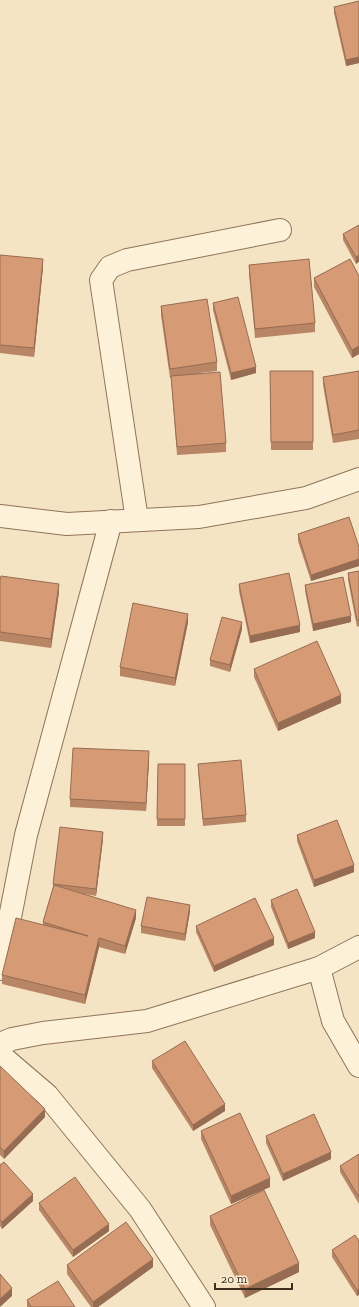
<svg xmlns="http://www.w3.org/2000/svg" width="359" height="1307" viewBox="0 0 359 1307" font-family="'Zilla Slab',serif">
  <style>
    .lines { fill: none; stroke-linecap: round; stroke-linejoin: round }
    .minor-casing { stroke: #917458; stroke-width: 24 }
    .minor { stroke: #fdf1d9; stroke-width: 22 }
    .wall { fill: #b88565 }
    .shaded-wall { fill: #966c52 }
    .building { fill: #d69b75; stroke: #966c52 }
  </style>
  <rect width="100%" height="100%" fill="#f4e4c4"/>
  <g class="lines">
    <defs>
      <g id="minor">
        <polyline points="0,516 67,524 199,517 306,498 359,479"/>
        <polyline points="137,520 101,280 110,267 127,260 280,230"/>
        <polyline points="319,968 333,1021 359,1066"/>
        <polyline points="0,969 26,835 111,521"/>
        <polyline points="0,1044 12,1039 43,1033 147,1021 319,968 359,947"/>
        <polyline points="0,1058 6,1060 47,1095 140,1209 204,1307"/>
      </g>
    </defs>
    <use href="#minor" class="minor-casing"/>
    <use href="#minor" class="minor"/>
  </g>
  <g class="wall">
    <polygon points="359,1 359,63 346,66 334,13 334,7"/>
    <polygon points="359,225 356,264 343,240 343,234"/>
    <polygon points="0,255 43,267 34,357 0,353"/>
    <polygon points="249,265 315,323 315,332 255,338 249,274"/>
    <polygon points="359,276 359,354 352,358 314,287 314,278"/>
    <polygon points="213,303 256,373 231,380 213,310"/>
    <polygon points="161,306 217,362 217,371 199,373 226,443 226,452 177,455 171,378 170,378 161,315"/>
    <polygon points="270,371 313,371 313,450 271,450"/>
    <polygon points="359,371 359,439 333,443 323,385 323,377"/>
    <polygon points="298,534 359,547 359,566 311,581 298,541"/>
    <polygon points="359,571 359,626 357,627 348,580 348,573"/>
    <polygon points="0,580 59,592 51,648 0,641"/>
    <polygon points="239,584 300,632 250,643 239,591"/>
    <polygon points="305,585 351,622 313,631 305,591"/>
    <polygon points="188,622 175,686 120,676 120,667"/>
    <polygon points="242,629 230,672 210,666 210,660"/>
    <polygon points="254,669 341,703 278,731 254,677"/>
    <polygon points="149,760 146,811 70,807 70,799"/>
    <polygon points="158,764 185,764 185,826 157,826"/>
    <polygon points="198,764 246,815 246,822 203,826 198,770"/>
    <polygon points="297,835 354,872 314,887 297,841"/>
    <polygon points="103,839 96,896 85,894 136,918 125,954 99,947 85,1004 2,984 2,975 43,925 43,922 53,887 53,884"/>
    <polygon points="271,900 315,938 288,949 271,907"/>
    <polygon points="190,911 185,941 141,933 141,926"/>
    <polygon points="196,926 274,945 214,972 196,932"/>
    <polygon points="152,1061 225,1111 193,1131 152,1068"/>
    <polygon points="0,1066 45,1117 4,1159 0,1155"/>
    <polygon points="201,1131 270,1187 231,1204 201,1139"/>
    <polygon points="266,1136 331,1159 283,1181 266,1143"/>
    <polygon points="359,1154 359,1204 340,1172 340,1166"/>
    <polygon points="0,1165 33,1201 2,1229 0,1226"/>
    <polygon points="39,1203 109,1231 73,1257 39,1210"/>
    <polygon points="210,1216 299,1272 245,1298 210,1225"/>
    <polygon points="359,1241 359,1295 357,1296 332,1257 332,1250"/>
    <polygon points="67,1265 153,1267 98,1307 91,1307 67,1274"/>
    <polygon points="27,1300 75,1307 27,1307"/>
  </g>
  <g class="shaded-wall">
    <polygon points="359,57 359,63 346,66 346,60"/>
    <polygon points="359,255 359,262 356,264 356,257"/>
    <polygon points="43,259 43,267 34,357 34,348"/>
    <polygon points="359,346 359,354 352,358 352,350"/>
    <polygon points="256,367 256,373 231,380 231,373"/>
    <polygon points="359,559 359,566 311,581 311,575"/>
    <polygon points="59,584 59,592 51,648 51,639"/>
    <polygon points="188,614 188,622 175,686 175,678"/>
    <polygon points="351,616 351,622 313,631 313,624"/>
    <polygon points="242,622 242,629 230,672 230,665"/>
    <polygon points="300,625 300,632 250,643 250,636"/>
    <polygon points="341,695 341,703 278,731 278,723"/>
    <polygon points="149,751 149,760 146,811 146,803"/>
    <polygon points="103,832 103,839 96,896 96,889"/>
    <polygon points="354,865 354,872 314,887 314,880"/>
    <polygon points="190,905 190,911 185,941 185,934"/>
    <polygon points="136,910 136,918 125,954 125,946"/>
    <polygon points="315,932 315,938 288,949 288,943"/>
    <polygon points="99,938 99,947 85,1004 85,995"/>
    <polygon points="274,938 274,945 214,972 214,966"/>
    <polygon points="225,1104 225,1111 193,1131 193,1125"/>
    <polygon points="45,1109 45,1117 4,1159 4,1151"/>
    <polygon points="331,1152 331,1159 283,1181 283,1174"/>
    <polygon points="270,1178 270,1187 231,1204 231,1196"/>
    <polygon points="33,1194 33,1201 2,1229 2,1222"/>
    <polygon points="109,1224 109,1231 73,1257 73,1250"/>
    <polygon points="153,1259 153,1267 98,1307 93,1307 93,1302"/>
    <polygon points="299,1263 299,1272 245,1298 245,1289"/>
    <polygon points="12,1288 12,1296 0,1307 0,1299"/>
    <polygon points="359,1289 359,1295 357,1296 357,1290"/>
  </g>
  <g class="building">
    <polygon points="359,1 359,57 346,60 334,7"/>
    <polygon points="359,225 359,255 356,257 343,234"/>
    <polygon points="0,255 43,259 34,348 0,345"/>
    <polygon points="309,259 315,323 255,329 249,265"/>
    <polygon points="350,259 359,276 359,346 352,350 314,278"/>
    <polygon points="238,297 256,367 231,373 213,303"/>
    <polygon points="207,299 217,362 170,369 161,306"/>
    <polygon points="270,371 313,371 313,442 271,442"/>
    <polygon points="359,371 359,430 333,435 323,377"/>
    <polygon points="220,372 226,443 177,447 171,376"/>
    <polygon points="349,517 359,547 359,559 311,575 298,534"/>
    <polygon points="359,571 359,620 357,620 348,573"/>
    <polygon points="289,573 300,625 250,636 239,584"/>
    <polygon points="1,576 59,584 51,639 0,632 0,580"/>
    <polygon points="343,577 351,616 313,624 305,585"/>
    <polygon points="133,603 188,614 175,678 120,667"/>
    <polygon points="222,617 242,622 230,665 210,660"/>
    <polygon points="317,641 341,695 278,723 254,669"/>
    <polygon points="73,748 149,751 146,803 70,799"/>
    <polygon points="241,760 246,815 203,819 198,764"/>
    <polygon points="158,764 185,764 185,819 157,819"/>
    <polygon points="337,820 354,865 314,880 297,835"/>
    <polygon points="60,827 103,832 96,889 53,884"/>
    <polygon points="54,885 136,910 125,946 99,938 85,995 2,975 16,918 88,936 43,922"/>
    <polygon points="297,889 315,932 288,943 271,900"/>
    <polygon points="147,897 190,905 185,934 141,926"/>
    <polygon points="255,898 274,938 214,966 196,926"/>
    <polygon points="185,1041 225,1104 193,1125 152,1061"/>
    <polygon points="0,1066 45,1109 4,1151 0,1147"/>
    <polygon points="240,1113 270,1178 231,1196 201,1131"/>
    <polygon points="314,1114 331,1152 283,1174 266,1136"/>
    <polygon points="359,1154 359,1197 340,1166"/>
    <polygon points="4,1162 33,1194 2,1222 0,1220 0,1165"/>
    <polygon points="75,1177 109,1224 73,1250 39,1203"/>
    <polygon points="264,1190 299,1263 245,1289 210,1216"/>
    <polygon points="126,1222 153,1259 93,1302 67,1265"/>
    <polygon points="355,1235 359,1241 359,1289 357,1290 332,1250"/>
    <polygon points="0,1274 12,1288 0,1299"/>
    <polygon points="58,1281 75,1307 31,1307 27,1300"/>
  </g>
  <path d="M215 1283v6h77v-6" fill="none" stroke="#3f2d1d" stroke-width="2"/>
  <text x="221" y="1283" font-size="12" fill="#3f2d1d" stroke="#faeed5" stroke-width="3" paint-order="stroke">20 m</text>
</svg>
